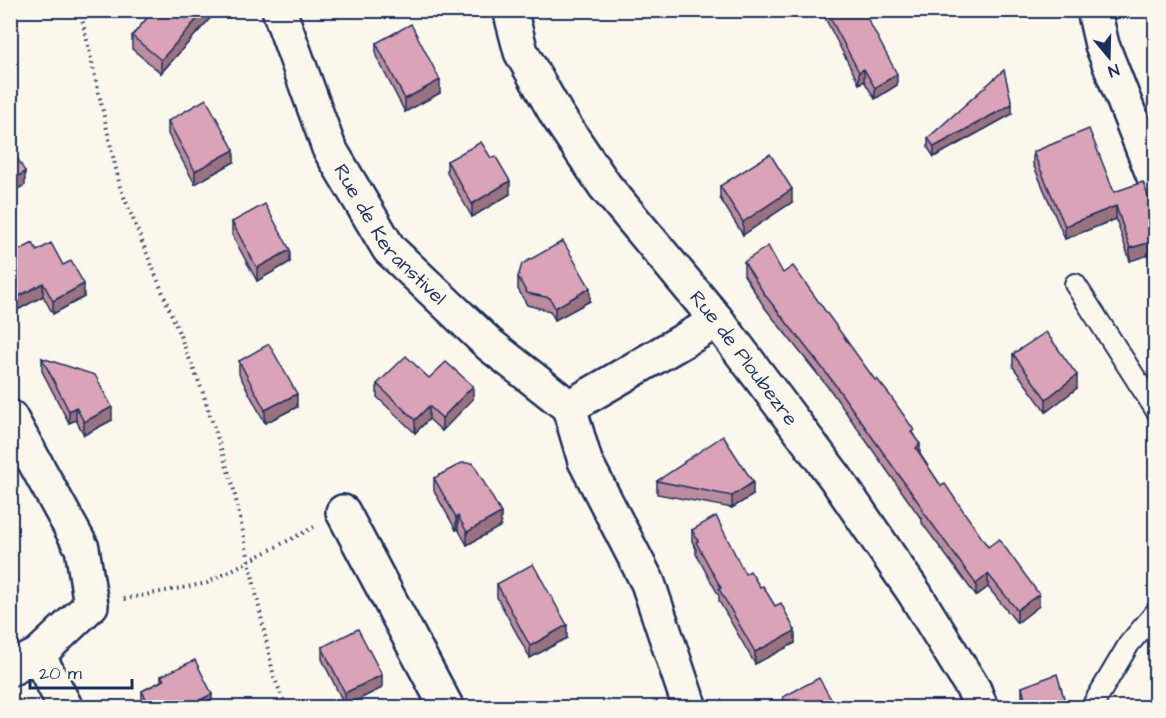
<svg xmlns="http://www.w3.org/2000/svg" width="1166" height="718" viewBox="0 0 1166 718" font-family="'Architects Daughter',sans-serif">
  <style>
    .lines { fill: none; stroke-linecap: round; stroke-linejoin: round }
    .lane-casing { stroke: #1b2f5e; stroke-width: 24 }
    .street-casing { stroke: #1b2f5e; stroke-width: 38 }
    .secondary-casing { stroke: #1b2f5e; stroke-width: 38 }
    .path { stroke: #1b2f5e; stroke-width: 4; stroke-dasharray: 1.5 4.5; stroke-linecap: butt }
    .lane { stroke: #fbf7ec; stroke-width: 20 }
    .street { stroke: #fbf7ec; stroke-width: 33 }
    .secondary { stroke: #fbf7ec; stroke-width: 33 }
    .wall { fill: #bb8c9d; stroke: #1b2f5e; stroke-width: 1.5 }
    .shaded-wall { fill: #997280; stroke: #1b2f5e; stroke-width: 1.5 }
    .building { fill: #daa3b7; stroke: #1b2f5e; stroke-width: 1.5 }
    .labels { text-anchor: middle; stroke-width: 6; stroke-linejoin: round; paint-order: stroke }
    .street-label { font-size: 20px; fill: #1b2f5e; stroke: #fbf7ec }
  </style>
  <rect width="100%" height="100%" fill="#fbf7ec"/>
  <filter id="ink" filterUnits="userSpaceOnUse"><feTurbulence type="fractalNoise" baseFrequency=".0167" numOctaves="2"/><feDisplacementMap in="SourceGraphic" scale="12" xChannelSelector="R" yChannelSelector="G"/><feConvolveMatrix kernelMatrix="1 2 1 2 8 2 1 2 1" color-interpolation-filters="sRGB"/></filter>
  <g filter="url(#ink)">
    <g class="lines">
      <defs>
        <g id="lane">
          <polyline points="1075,284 1156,410"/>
          <polyline points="1091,708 1129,644 1156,612"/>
        </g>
        <g id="street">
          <polyline points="1094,10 1102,45 1156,182"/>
          <path id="s1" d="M280 13 329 148 389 249 490 345 569 407"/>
          <polyline points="10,417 82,548 91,605 38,655 10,669"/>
          <polyline points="343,512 447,708"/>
          <polyline points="38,655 66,708"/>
          <polyline points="690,708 648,583 585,461 569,407 700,331 716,319"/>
        </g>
        <g id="secondary">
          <path id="s2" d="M510 10 521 52 557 115 605 186 716 319 835 477 915 594 974 690 981 708"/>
        </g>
      </defs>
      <use href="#lane" class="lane-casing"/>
      <use href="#street" class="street-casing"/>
      <use href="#secondary" class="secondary-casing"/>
      <g class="path">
        <polyline points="80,10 120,187 202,390 233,486 274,677 287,708"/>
        <polyline points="124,599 207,583 314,527"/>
      </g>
      <use href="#lane" class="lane"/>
      <use href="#street" class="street"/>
      <use href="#secondary" class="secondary"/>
    </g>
    <g class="wall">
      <polygon points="214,10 214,14 161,73 132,49 132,36 147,18 147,15"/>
      <polygon points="821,10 863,10 897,85 875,99 864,81 859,84"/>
      <polygon points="376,43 440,93 405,112 376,56"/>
      <polygon points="1012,114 934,157 928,148 928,138"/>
      <polygon points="168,121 234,162 195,184 168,134"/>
      <polygon points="1033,152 1114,192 1155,215 1130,261 1116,219 1065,239 1033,164"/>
      <polygon points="447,161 510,194 472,217 447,173"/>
      <polygon points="720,186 792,202 743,235 720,198"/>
      <polygon points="232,222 290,262 257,281 232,235"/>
      <polygon points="37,251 63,265 84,297 53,314 43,296 14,312 10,305 10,255"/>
      <polygon points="744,262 783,273 914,435 920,455 941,486 988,547 1039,606 1017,623 988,587 976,596 922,523 922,520 831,391 765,308 744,275"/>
      <polygon points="518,277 590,301 555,320 550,311 527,305 518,289"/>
      <polygon points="1013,354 1077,388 1046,412 1013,367"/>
      <polygon points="42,358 112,420 84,435 76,420 69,423 42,371"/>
      <polygon points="239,361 297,407 265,423 239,374"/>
      <polygon points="429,378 473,399 442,431 429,419 415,433 377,397 377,384"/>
      <polygon points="684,462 753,495 732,508 657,494 657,481 684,464"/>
      <polygon points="434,478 501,526 467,545 458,529 456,530 434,491"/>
      <polygon points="692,530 760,587 795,643 755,664 719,601 719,596 696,554 696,549 692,541"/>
      <polygon points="497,584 567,638 530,658 497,597"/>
      <polygon points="322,647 382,688 345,706 322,659"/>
      <polygon points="161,676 212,707 144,708 142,703 142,691 161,681"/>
      <polygon points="1022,687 1068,708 1024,708 1022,700"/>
      <polygon points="783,697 836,708 783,708"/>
    </g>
    <g class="shaded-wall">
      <polygon points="205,10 214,10 214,14 161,73 161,60"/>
      <polygon points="864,69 864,81 859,84 859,72"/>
      <polygon points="897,74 897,85 875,99 875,88"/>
      <polygon points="440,80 440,93 405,112 405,99"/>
      <polygon points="1012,104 1012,114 934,157 934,147"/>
      <polygon points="234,150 234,162 195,184 195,171"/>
      <polygon points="25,172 25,185 10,193 10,181"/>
      <polygon points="510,181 510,194 472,217 472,204"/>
      <polygon points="792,189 792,202 743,235 743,222"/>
      <polygon points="1116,206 1116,219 1065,239 1065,226"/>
      <polygon points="1155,241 1155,253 1130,261 1130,248"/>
      <polygon points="290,250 290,262 257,281 257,268"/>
      <polygon points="43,283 43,296 14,312 14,299"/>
      <polygon points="84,284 84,297 53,314 53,301"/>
      <polygon points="590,288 590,301 555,320 555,308"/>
      <polygon points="1077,375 1077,388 1046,412 1046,399"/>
      <polygon points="473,386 473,399 442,431 442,418"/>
      <polygon points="297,394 297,407 265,423 265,410"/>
      <polygon points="429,406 429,419 415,433 415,420"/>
      <polygon points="76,407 76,420 69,423 69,411"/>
      <polygon points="112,407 112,420 84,435 84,422"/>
      <polygon points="920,444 920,457 916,448"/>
      <polygon points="753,482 753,495 732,508 732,496"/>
      <polygon points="501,513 501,526 467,545 467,532"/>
      <polygon points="458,516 458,529 456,530 456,517"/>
      <polygon points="988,574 988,587 976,596 976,584"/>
      <polygon points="1039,594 1039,606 1017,623 1017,610"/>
      <polygon points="567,625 567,638 530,658 530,646"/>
      <polygon points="795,631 795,643 755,664 755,652"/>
      <polygon points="382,675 382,688 345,706 345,693"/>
      <polygon points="212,694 212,707 211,708 184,708"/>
    </g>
    <g class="building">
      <polygon points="151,10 205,10 161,60 132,36 148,17 147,15"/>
      <polygon points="826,10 863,10 897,74 875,88 864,69 859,72"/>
      <polygon points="411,24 440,80 405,99 376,43"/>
      <polygon points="1004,70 1012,104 934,147 928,138"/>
      <polygon points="206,99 234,150 195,171 168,121"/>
      <polygon points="1089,129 1114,192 1143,182 1155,215 1155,241 1130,248 1116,206 1065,226 1033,152"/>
      <polygon points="481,142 491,158 496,157 510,181 472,204 447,161"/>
      <polygon points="12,148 25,172 10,181 10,149"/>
      <polygon points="770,154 792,189 743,222 720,186"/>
      <polygon points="265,204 290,250 257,268 232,222"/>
      <polygon points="563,241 590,288 555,308 550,298 527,293 518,277 522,264"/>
      <polygon points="33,243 37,251 51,243 63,265 71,261 84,284 53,301 43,283 14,299 10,293 10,255"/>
      <polygon points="768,246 783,273 793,266 875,380 877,379 889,394 914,430 911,432 920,444 916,448 941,486 945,484 988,547 999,539 1039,594 1017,610 988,574 976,584 922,510 923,509 831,379 765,295 744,262"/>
      <polygon points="1046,332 1077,375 1046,399 1013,354"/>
      <polygon points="269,344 297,394 265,410 239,361"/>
      <polygon points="406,356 429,378 446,362 473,386 442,418 429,406 415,420 377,384"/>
      <polygon points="42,358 95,375 112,407 84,422 76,407 69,411"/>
      <polygon points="723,436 753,482 732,496 657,481 684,463 684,462"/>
      <polygon points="462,463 473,463 501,513 467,532 458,516 456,517 434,478"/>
      <polygon points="716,516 745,574 750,571 760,587 763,586 775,606 781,603 795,631 755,652 719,589 721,588 696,542 698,541 692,530"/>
      <polygon points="533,564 567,625 530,646 497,584"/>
      <polygon points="358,629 382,675 345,693 322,647"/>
      <polygon points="195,660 212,694 184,708 151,708 142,691 164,680 161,676"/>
      <polygon points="1057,674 1067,708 1027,708 1022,687"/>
      <polygon points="819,678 836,708 788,708 783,697"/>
    </g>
  </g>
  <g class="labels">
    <g class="street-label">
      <text dy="7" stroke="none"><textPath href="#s1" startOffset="250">Rue de Keranstivel</textPath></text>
      <text dy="7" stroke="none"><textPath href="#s2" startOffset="423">Rue de Ploubezre</textPath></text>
    </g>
  </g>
  <rect width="1166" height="718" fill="none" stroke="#fbf7ec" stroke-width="36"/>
  <rect x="18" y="18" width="1130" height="682" fill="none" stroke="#1b2f5e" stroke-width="2" filter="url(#ink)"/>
  <g transform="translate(1109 57) rotate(161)" stroke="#fbf7ec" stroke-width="4.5" paint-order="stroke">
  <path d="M0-4.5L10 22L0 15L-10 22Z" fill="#1b2f5e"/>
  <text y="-9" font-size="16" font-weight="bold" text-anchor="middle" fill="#1b2f5e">N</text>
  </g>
  <path d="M30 679v9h102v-9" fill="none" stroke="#1b2f5e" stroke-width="3"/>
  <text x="39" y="679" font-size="18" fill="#1b2f5e" stroke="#fbf7ec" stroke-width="4.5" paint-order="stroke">20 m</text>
</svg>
